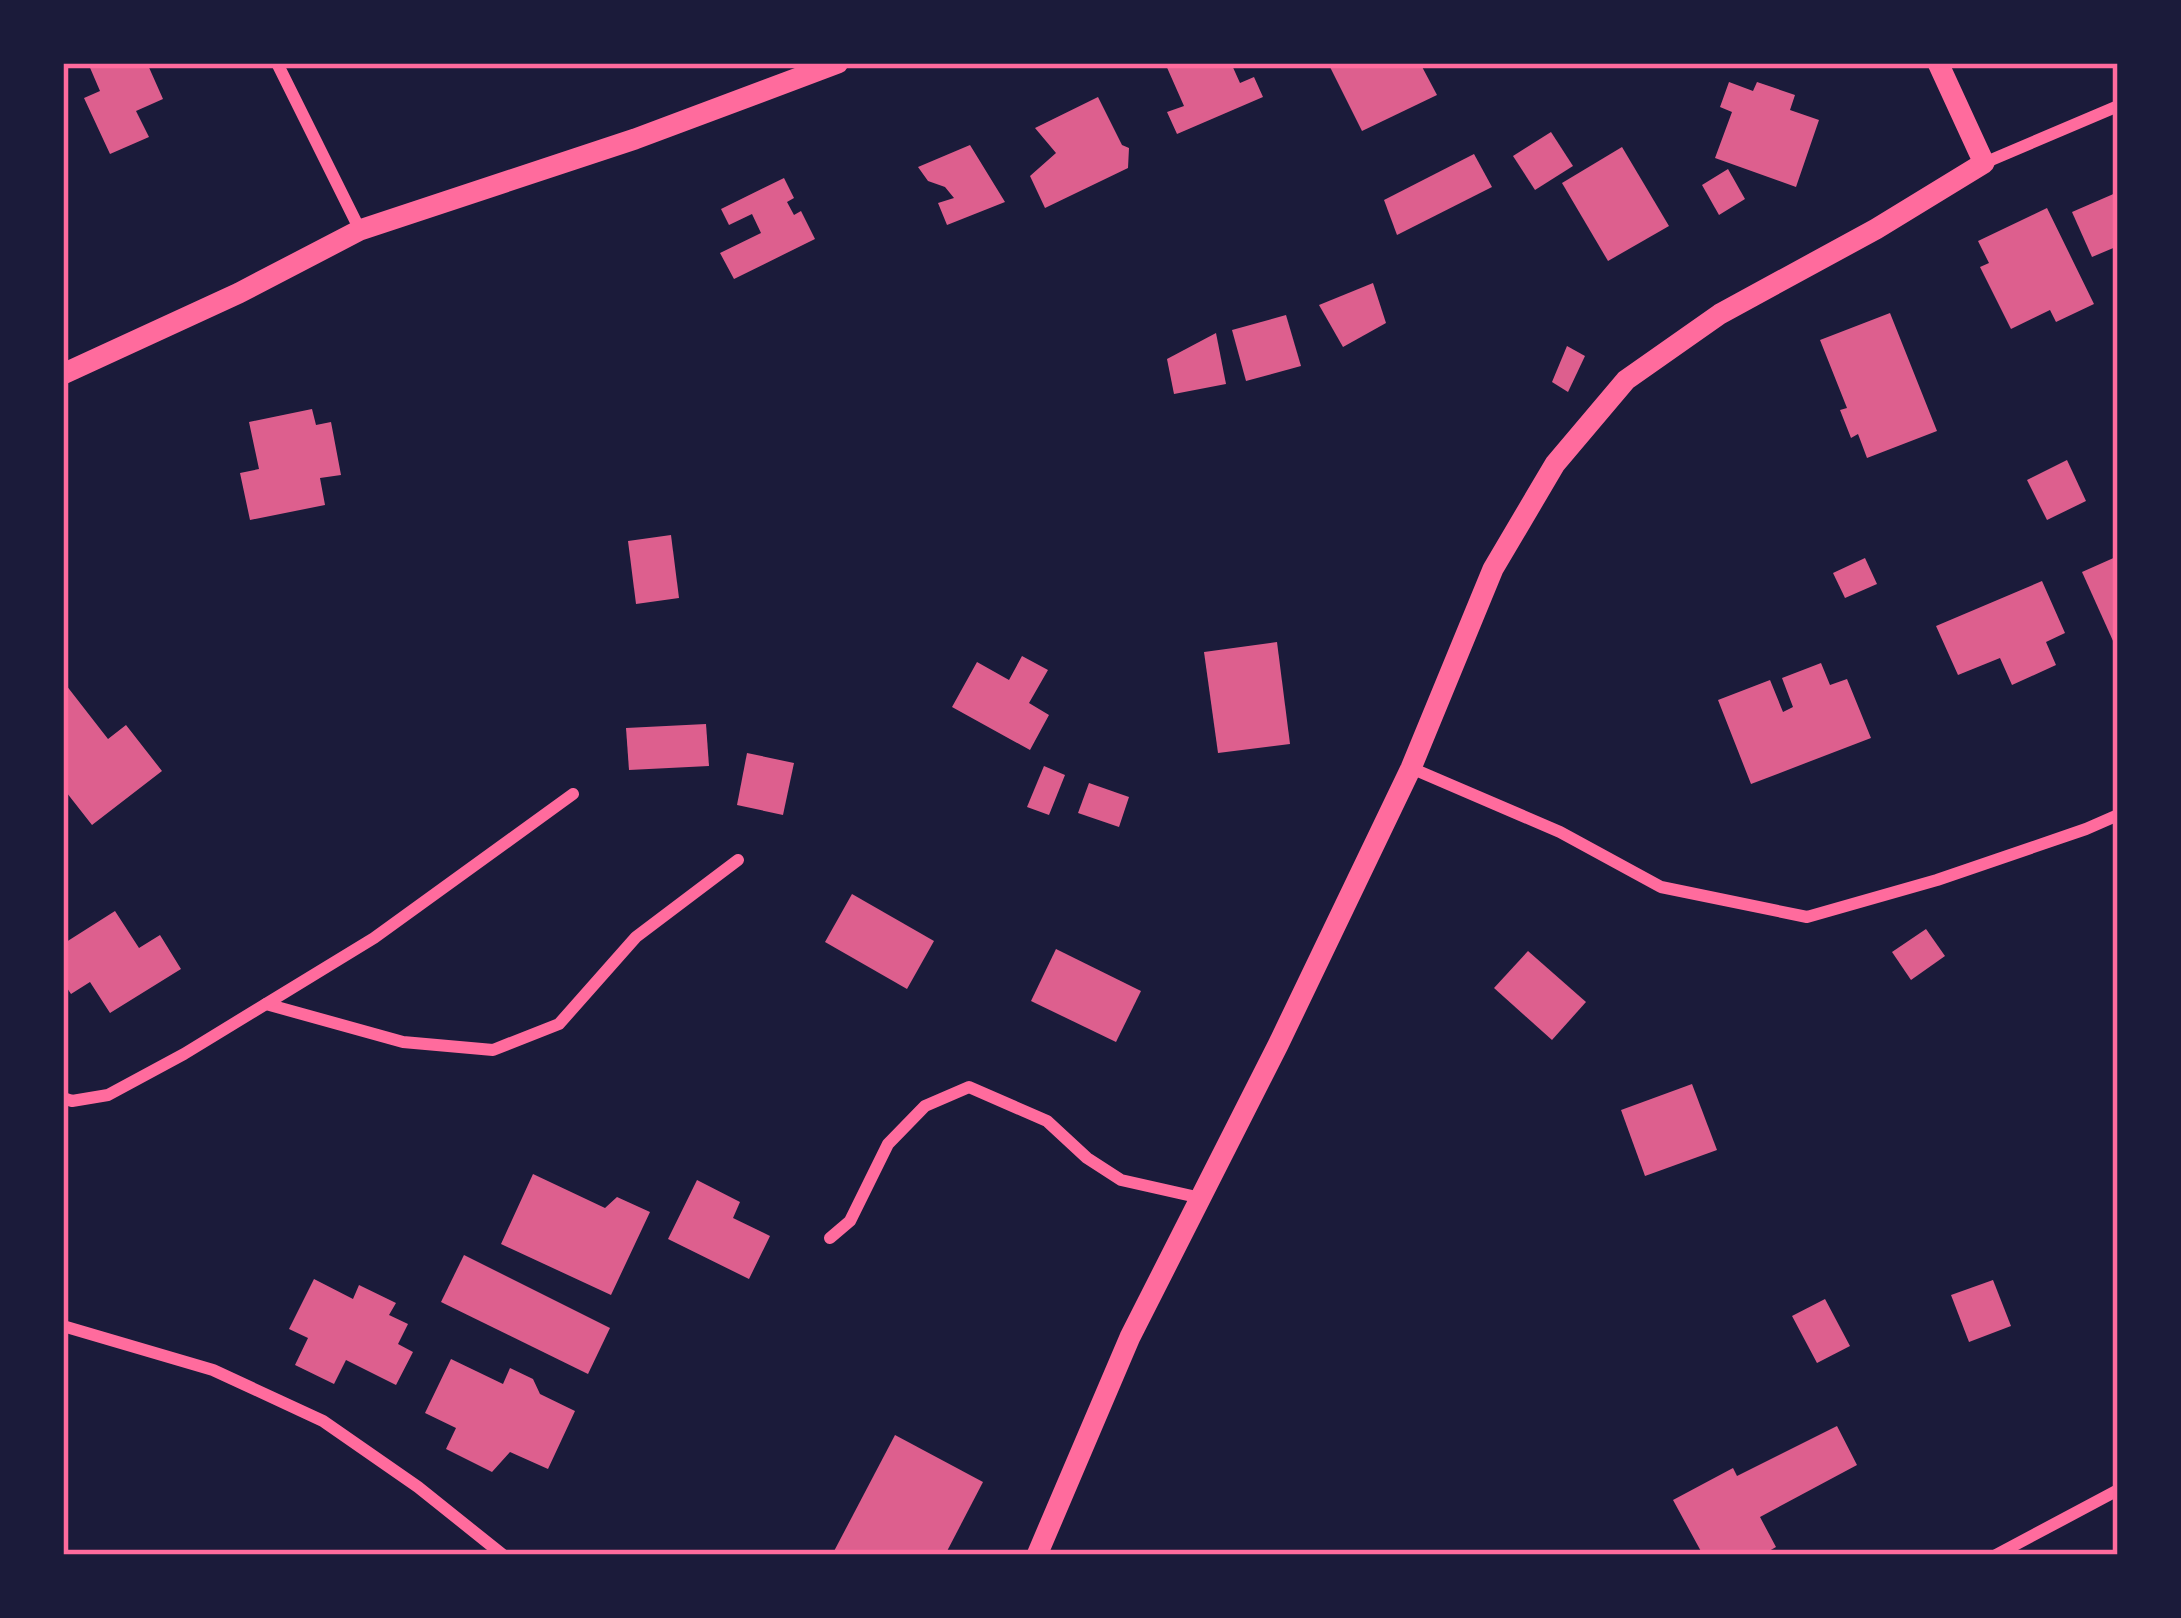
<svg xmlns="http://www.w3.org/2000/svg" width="2181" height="1618" viewBox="0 0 2181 1618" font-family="Cabin,sans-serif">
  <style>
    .building { fill: #dd5f8e }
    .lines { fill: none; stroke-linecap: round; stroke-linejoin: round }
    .minor { stroke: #ff6b9d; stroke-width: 12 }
    .tertiary { stroke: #ff6b9d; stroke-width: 21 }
    .neatline { fill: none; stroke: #ff6b9d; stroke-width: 4.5 }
  </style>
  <rect width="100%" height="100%" fill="#1b1b3a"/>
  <g class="building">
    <polygon points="88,63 147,63 163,99 136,111 149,137 110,154 84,98 100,91"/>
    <polygon points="1165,63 1231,63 1240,83 1254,77 1263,97 1177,134 1167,112 1184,106"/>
    <polygon points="1328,63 1420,63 1437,95 1362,131"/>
    <polygon points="1729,82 1753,91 1757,82 1795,95 1790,110 1819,120 1796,187 1715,158 1732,112 1720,107"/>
    <polygon points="1098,97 1122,145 1129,148 1128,168 1045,208 1030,176 1056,153 1035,128"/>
    <polygon points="1551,132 1573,166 1535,190 1513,156"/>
    <polygon points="970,145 1005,202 947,225 938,203 954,198 945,187 928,181 918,167"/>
    <polygon points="1622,147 1669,226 1608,261 1562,183"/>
    <polygon points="1474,154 1492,187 1397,235 1384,200"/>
    <polygon points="1728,169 1745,199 1719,215 1702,185"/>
    <polygon points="784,178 794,198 787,202 794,215 801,211 815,239 734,279 720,253 761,233 752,214 729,225 721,209"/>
    <polygon points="2118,192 2118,246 2092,257 2072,212"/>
    <polygon points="2047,208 2094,304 2056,322 2050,310 2011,329 1980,267 1989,263 1978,241"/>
    <polygon points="1373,283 1386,323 1343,347 1319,305"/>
    <polygon points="1890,313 1937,431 1867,458 1858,434 1851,438 1840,410 1847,408 1820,340"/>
    <polygon points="1286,315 1301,366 1246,381 1232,330"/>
    <polygon points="1216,333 1226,384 1174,394 1167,359"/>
    <polygon points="1567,346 1585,356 1568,392 1552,382"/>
    <polygon points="312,409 316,425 331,422 341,475 320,478 325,505 250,520 240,473 259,469 249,422"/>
    <polygon points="2067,460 2086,501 2047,520 2027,480"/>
    <polygon points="671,535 679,598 636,604 628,541"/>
    <polygon points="2118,556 2118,652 2082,572"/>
    <polygon points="1865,558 1877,584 1845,598 1833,573"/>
    <polygon points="2042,581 2065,633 2046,642 2056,665 2012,685 2000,658 1958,675 1936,626"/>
    <polygon points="1277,642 1290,744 1218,753 1204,652"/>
    <polygon points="1022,656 1048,670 1029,703 1049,715 1030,750 952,707 977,662 1009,680"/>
    <polygon points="1821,663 1830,685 1847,679 1871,738 1751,784 1718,700 1770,680 1783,712 1793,707 1782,678"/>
    <polygon points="66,685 108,739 126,725 162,771 92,825 63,788 63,687"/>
    <polygon points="706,724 709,766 629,770 626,728"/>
    <polygon points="747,753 794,763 783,815 737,805"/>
    <polygon points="1044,766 1065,775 1049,815 1027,807"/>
    <polygon points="1089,783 1129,797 1119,827 1078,813"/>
    <polygon points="852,894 934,941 907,989 825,942"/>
    <polygon points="115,911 139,948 160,935 181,969 110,1013 90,982 71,994 63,982 63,944"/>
    <polygon points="1926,929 1945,956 1911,980 1892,952"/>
    <polygon points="1056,949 1141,991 1116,1042 1031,1001"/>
    <polygon points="1528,951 1586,1002 1552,1040 1494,988"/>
    <polygon points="1692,1084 1717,1150 1645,1176 1621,1110"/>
    <polygon points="533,1174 605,1208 617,1197 650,1212 611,1295 501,1244"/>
    <polygon points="697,1180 740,1202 733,1218 770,1236 749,1279 668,1239"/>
    <polygon points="464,1255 610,1328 588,1374 441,1302"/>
    <polygon points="314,1279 353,1299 359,1285 396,1303 389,1315 408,1324 398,1344 413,1352 396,1385 346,1360 334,1384 295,1365 308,1338 289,1329"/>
    <polygon points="1993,1280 2011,1326 1969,1342 1951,1295"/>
    <polygon points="1825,1299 1850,1346 1817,1363 1792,1316"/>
    <polygon points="451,1359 503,1384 510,1368 533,1379 540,1394 575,1411 548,1469 510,1452 492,1472 446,1449 456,1428 425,1413"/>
    <polygon points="1837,1426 1857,1465 1760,1517 1776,1547 1762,1555 1703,1555 1673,1500 1733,1468 1737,1476"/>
    <polygon points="895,1435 983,1482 945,1555 832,1555"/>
  </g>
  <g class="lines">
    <g class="minor">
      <polyline points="277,63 360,230"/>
      <polyline points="1984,163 2118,106"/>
      <polyline points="1411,768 1560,832 1661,887 1807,917 1937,880 2086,829 2118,815"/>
      <polyline points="266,1004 403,1042 493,1050 559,1024 636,937 738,860"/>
      <polyline points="63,1098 72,1101 108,1095 184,1054 374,938 573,794"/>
      <polyline points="830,1238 850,1221 888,1144 925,1106 969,1087 1047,1121 1087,1158 1121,1180 1201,1198"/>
      <polyline points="63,1326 213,1370 323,1421 418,1487 503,1555"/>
      <polyline points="1996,1555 2118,1490"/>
    </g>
    <g class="tertiary">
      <polyline points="63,374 239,293 360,230 635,139 838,63"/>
      <polyline points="1037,1555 1130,1337 1278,1045 1411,768 1493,569 1555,464 1626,380 1720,314 1876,229 1984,163 1938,63"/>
    </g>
  </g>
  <rect width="2181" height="1618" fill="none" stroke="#1b1b3a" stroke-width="132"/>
  <rect x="66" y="66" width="2049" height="1486" class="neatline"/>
</svg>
